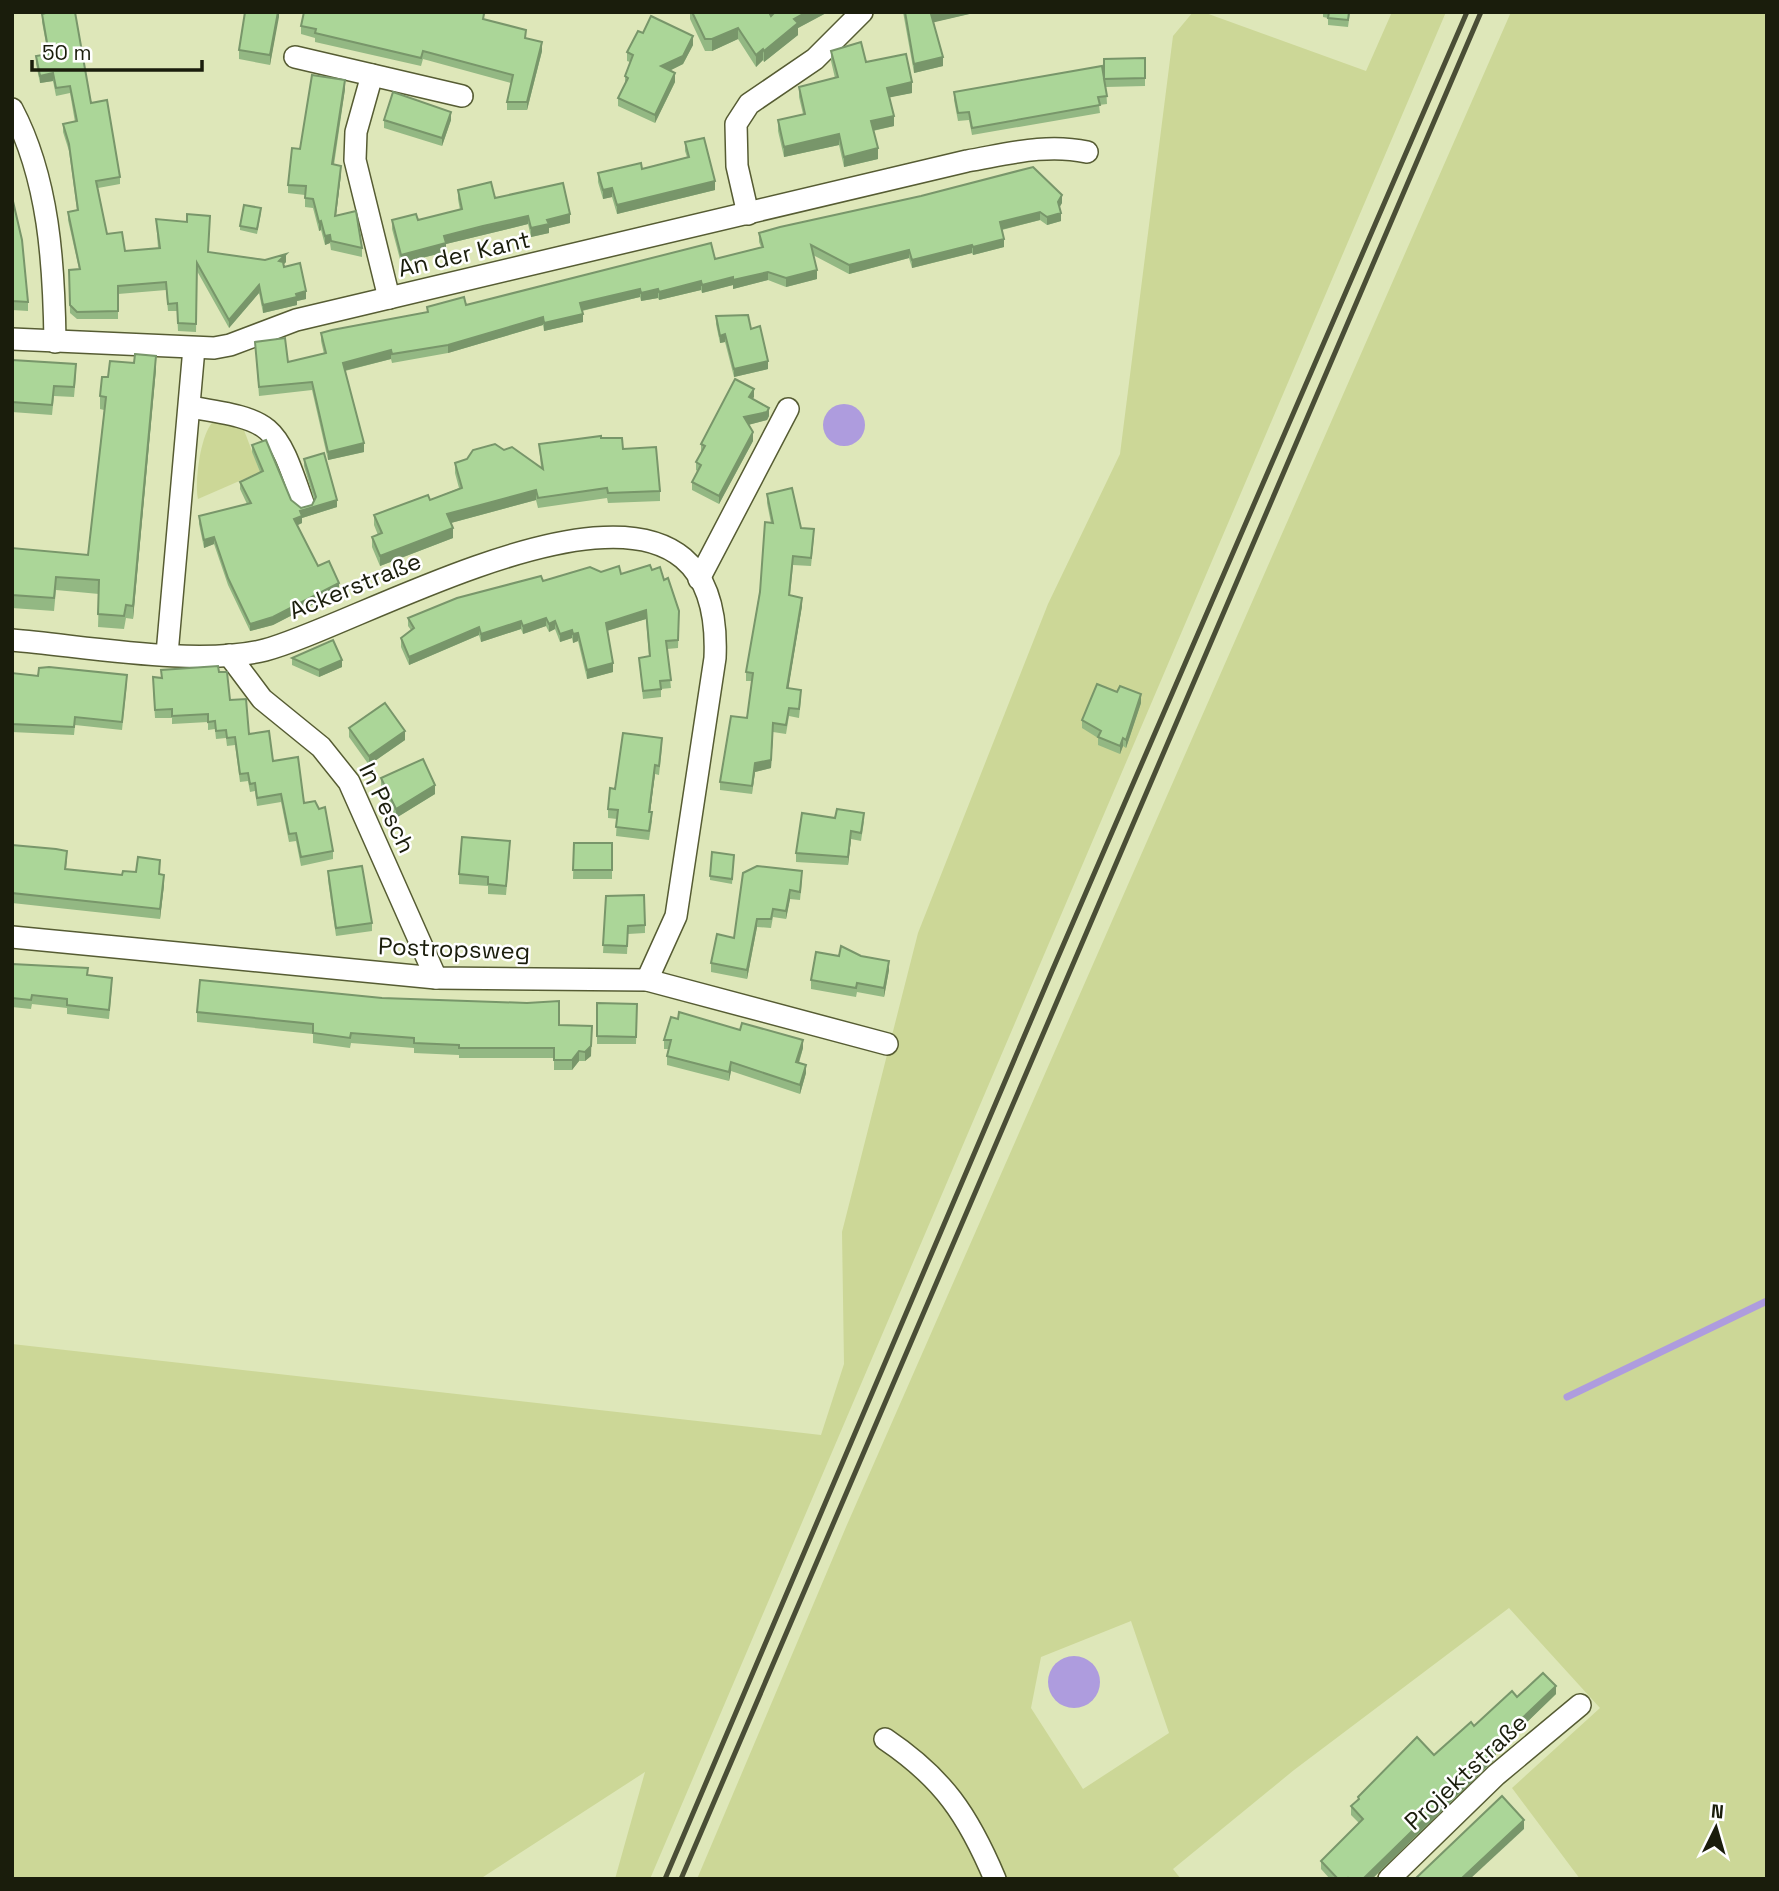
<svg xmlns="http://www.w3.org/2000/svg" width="1779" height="1891" viewBox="0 0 1779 1891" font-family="'Space Grotesk',sans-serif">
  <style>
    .green { fill: #ccd797; fill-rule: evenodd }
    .water { fill: #ae9cde }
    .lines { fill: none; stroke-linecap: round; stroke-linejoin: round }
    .stream { stroke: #ae9cde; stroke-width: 7 }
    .street-casing { stroke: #565c33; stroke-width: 24 }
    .street { stroke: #fff; stroke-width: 21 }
    .rail { stroke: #4a4e36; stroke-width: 5 }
    .wall { fill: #93b883 }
    .shaded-wall { fill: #78966a }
    .building { fill: #abd698; stroke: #78966a; stroke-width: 2 }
    .labels { text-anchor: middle; stroke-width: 5; stroke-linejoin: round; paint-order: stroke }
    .street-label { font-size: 24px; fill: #1a1d0c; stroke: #fff }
  </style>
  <rect width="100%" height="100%" fill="#dee7b9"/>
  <g class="green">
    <polygon points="1193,12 1203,12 1366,71 1392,12 1446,12 650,1879 615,1879 645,1772 480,1879 12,1879 12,1344 821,1435 844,1364 842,1232 918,933 1048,604 1120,454 1173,36"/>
    <path d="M1511 12H1767V1879H1580L1512 1788 1600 1708 1509 1608 1294 1770 1173 1869 1181 1879H697L846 1527ZM1131 1621 1169 1733 1083 1789 1031 1708 1041 1657Z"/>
    <path d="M214 421 242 425 260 472 198 499C194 482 201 431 214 421Z"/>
  </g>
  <g class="water">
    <circle cx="844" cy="425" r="21"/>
    <circle cx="1074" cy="1682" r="26"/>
  </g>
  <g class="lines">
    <polyline class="stream" points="1567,1397 1767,1301"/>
    <defs>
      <g id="street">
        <polyline points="295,57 462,96"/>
        <polyline points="372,75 356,132 355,160 389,298"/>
        <path d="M12 109C49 179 54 264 55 342"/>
        <polyline points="748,214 737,166 736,124 749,104 815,59 862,12"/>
        <path d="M12 339 214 348 230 345 296 320 967 161C1008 154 1046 143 1087 152"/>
        <path d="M190 407C273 421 275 421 303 503"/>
        <polyline points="699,579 788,409"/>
        <path d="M12 640C84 646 197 667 265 650 371 622 726 406 715 658L676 916 647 980"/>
        <polyline points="167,654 194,348"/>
        <polyline points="229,655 262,699 321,747 349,782 436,978"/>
        <polyline points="12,937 436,978 647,980 887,1044"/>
        <path d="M885 1739C943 1778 968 1815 995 1879"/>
        <polyline points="1389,1879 1496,1775 1580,1705"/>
      </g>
    </defs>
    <use href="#street" class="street-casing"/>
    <use href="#street" class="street"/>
    <g class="rail">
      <polyline points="665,1879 1052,971 1467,12"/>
      <polyline points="681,1879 1481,12"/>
    </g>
  </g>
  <g class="wall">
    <polygon points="279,12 270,65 239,59 239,50"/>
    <polygon points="690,12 769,12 771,16 775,12 828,12 798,28 798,35 764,62 763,60 756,67 738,39 712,51 705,51 690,19"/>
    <polygon points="903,12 978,12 933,22 943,66 914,73"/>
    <polygon points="1323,12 1350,12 1348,27 1328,25 1328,18 1323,17"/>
    <polygon points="42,14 91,103 120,177 120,184 98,188 107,234 125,251 158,248 156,219 208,252 286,262 284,264 284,267 306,299 297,301 297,305 263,313 259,293 229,328 197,271 196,332 178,331 177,311 168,311 166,290 118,294 118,319 77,319 70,313 69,270 79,269 68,220 68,212 77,210 69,151 63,132 63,124 75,122 70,93 56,96 53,81 40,83 36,64 36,56 48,54 42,22"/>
    <polygon points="484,20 526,38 542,51 527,110 507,110 507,102 511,83 423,59 421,66 315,42 315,38 301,34 301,26"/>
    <polygon points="643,33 693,45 683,64 669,71 675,82 655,123 618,106 618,98 625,85 625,76 630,62 627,61 627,52"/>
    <polygon points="831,51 866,62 912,93 889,97 894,126 873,131 878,159 844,167 839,145 784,157 778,131 778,120 803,114 799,97 799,87 835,78 831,61"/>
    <polygon points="1145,58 1145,86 1106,87 1107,104 1099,105 1100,113 972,135 969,120 958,121 954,100 954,92 1104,77"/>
    <polygon points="345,89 334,165 341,174 336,215 362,248 362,257 331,250 330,243 325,245 321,230 319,231 313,208 305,207 305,195 288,193 288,185 300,149"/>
    <polygon points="384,120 451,120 442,146 384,128"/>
    <polygon points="685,142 715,190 617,214 612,197 603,199 598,182 598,173 642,169 687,157 685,151"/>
    <polygon points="458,190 495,198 570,223 549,228 549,233 531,237 528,224 483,235 446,244 446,252 401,263 392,229 392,220 418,220 460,210 458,199"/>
    <polygon points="12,197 28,302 28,311 12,310"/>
    <polygon points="1062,203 1059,207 1061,221 1047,225 1040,220 1002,230 1004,247 973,255 972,253 912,268 909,258 849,274 813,255 817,279 786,287 768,280 733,289 733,285 702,293 701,290 659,300 658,298 641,301 640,297 582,311 583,322 544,331 543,325 448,353 392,363 391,359 345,371 364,452 328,460 312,390 259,396 255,342 288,362 324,354 321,341 321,333 427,312 427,307 466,305 715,259 761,247 759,242 759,233"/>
    <polygon points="261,213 257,234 240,230 240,226"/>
    <polygon points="716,316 768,369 734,377 725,342 720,343 716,324"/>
    <polygon points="12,360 76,375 74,397 54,396 52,415 12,412"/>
    <polygon points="156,369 133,619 126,618 124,629 98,627 99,594 56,590 54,611 12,608 12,548 88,555 104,410 100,409 100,396 108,377"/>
    <polygon points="754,397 752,399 769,416 767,420 748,425 753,441 719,504 692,490 692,482 697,471 696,470 696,462 701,452 701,444"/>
    <polygon points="601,438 623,449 660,491 660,501 608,503 607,498 538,508 536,500 451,523 453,538 380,566 372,547 372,537 378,535 374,525 374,515 430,500 459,488 455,473 455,463 504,450 541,468 539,444"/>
    <polygon points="252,445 291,500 301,508 312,505 314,500 304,466 304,459 337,507 302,518 302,523 297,525 318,566 339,591 273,625 250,631 228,585 214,544 204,548 199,524 199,516 247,504 240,489 240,482 260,472 252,452"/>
    <polygon points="767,494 801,528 814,537 811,566 793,565 790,595 802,606 788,689 801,699 799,718 789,716 786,734 773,732 771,768 755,772 752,794 720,790 720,782 747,718 752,681 746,681 746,672 771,523 767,503"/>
    <polygon points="652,570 664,580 679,611 678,648 667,649 671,688 661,689 661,697 643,699 639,658 649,656 646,619 607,631 613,672 587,679 578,641 573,643 572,638 560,642 555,629 549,632 546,626 523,634 521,629 481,642 479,635 409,665 401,647 401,638 411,630 408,626 408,618 543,581 601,572 621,574"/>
    <polygon points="292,658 342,667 319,677 292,665"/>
    <polygon points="219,672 230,700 249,734 273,761 304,803 333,851 333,859 301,866 296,841 289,842 281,802 257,806 255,791 250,792 248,781 240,782 235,745 227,746 226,738 216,739 215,729 208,730 208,722 172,724 172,718 155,718 153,685 161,678"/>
    <polygon points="12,673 127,683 122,730 75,725 74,735 12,732"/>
    <polygon points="1141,703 1126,748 1123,746 1120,754 1098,745 1098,738 1082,728 1082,720"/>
    <polygon points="349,728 405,740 369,765 349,737"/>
    <polygon points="662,747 659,775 655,774 650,812 652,821 649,840 616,836 617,819 608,818 608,809 615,789"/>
    <polygon points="381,778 435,794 396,818 381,788"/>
    <polygon points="864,821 861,841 851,839 848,865 796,862 796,853"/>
    <polygon points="574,843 612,843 612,879 573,879"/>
    <polygon points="12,845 67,861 66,869 122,875 160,874 164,885 160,919 12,903"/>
    <polygon points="510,850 506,895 488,894 488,886 459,884 459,874"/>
    <polygon points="734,855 732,884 710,880 710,876"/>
    <polygon points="328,871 372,923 372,931 336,936 328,880"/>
    <polygon points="802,880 800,900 790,899 786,919 773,917 771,928 757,927 747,979 711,972 711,963 734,938"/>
    <polygon points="606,896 645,925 645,933 628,934 627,954 603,953"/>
    <polygon points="12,964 88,975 112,986 109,1019 67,1014 67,1008 32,1004 31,1009 12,1007"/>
    <polygon points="889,970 884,997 857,992 856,997 811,989 811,980"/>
    <polygon points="597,1003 637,1004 636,1044 597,1044"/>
    <polygon points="197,1012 559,1025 591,1056 585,1061 579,1061 572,1070 554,1070 554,1058 459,1058 459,1055 414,1053 414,1048 351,1043 350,1048 313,1043 313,1034 197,1022"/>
    <polygon points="664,1040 803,1048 799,1063 806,1073 800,1094 731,1071 729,1081 667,1065 667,1056 669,1049 664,1049"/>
    <polygon points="1556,1694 1496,1752 1496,1758 1372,1879 1330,1879 1321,1869 1321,1861 1359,1823 1351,1815 1351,1806 1358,1801 1358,1797 1434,1755 1474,1726 1517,1697"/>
  </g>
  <g class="shaded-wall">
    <polygon points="278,12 279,12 279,17 270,65 270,55"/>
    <polygon points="807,12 828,12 798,28 798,35 764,62 764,51 794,19"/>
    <polygon points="938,12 978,12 931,23 931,14"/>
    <polygon points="738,28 738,39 712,51 712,39"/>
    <polygon points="693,36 693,45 683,64 661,75 661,66"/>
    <polygon points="542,42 542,51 527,110 527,102"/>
    <polygon points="763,49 763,60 756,67 756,55"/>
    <polygon points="943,57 943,66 914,73 914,64"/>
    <polygon points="53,73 53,81 40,83 40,76"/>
    <polygon points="675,73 675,82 655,123 655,115"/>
    <polygon points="345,80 345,89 332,173 332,164"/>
    <polygon points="912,82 912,93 887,98 887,88"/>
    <polygon points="451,112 451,120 442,146 442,138"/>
    <polygon points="894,116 894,126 871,131 871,121"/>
    <polygon points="839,134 839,145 784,157 784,147"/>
    <polygon points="878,148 878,159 844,167 844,157"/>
    <polygon points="341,166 341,174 335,224 335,216"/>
    <polygon points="715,181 715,190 617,214 617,205"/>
    <polygon points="612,188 612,197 603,199 603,190"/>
    <polygon points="1062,195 1062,203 1058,210 1058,202"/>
    <polygon points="1040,212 1040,220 1000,230 1000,222"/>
    <polygon points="1061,213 1061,221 1047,225 1047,217"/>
    <polygon points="570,214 570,223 549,228 549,233 531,237 531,228 547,220"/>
    <polygon points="528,216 528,224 446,244 446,252 401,263 401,255 444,236"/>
    <polygon points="321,221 321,230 319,231 319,222"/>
    <polygon points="330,235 330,243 325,245 325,236"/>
    <polygon points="1004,239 1004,247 973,255 973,247"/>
    <polygon points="972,245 972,253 912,268 912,260"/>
    <polygon points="909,250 909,258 849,274 849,265"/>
    <polygon points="286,254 286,262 279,269 279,261"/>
    <polygon points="817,270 817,279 786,287 786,278"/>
    <polygon points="768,272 768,280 733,289 733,280"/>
    <polygon points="733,277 733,285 702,293 702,285"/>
    <polygon points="701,281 701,290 659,300 659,292"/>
    <polygon points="259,285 259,293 229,328 229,320"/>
    <polygon points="640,289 640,297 580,311 580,303"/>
    <polygon points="658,289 658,298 641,301 641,293"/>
    <polygon points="306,291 306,299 297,301 297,305 263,313 263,305 296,294"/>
    <polygon points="583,314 583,322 544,331 544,323"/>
    <polygon points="543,317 543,325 448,353 448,345"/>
    <polygon points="725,334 725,342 720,343 720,336"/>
    <polygon points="391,350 391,359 343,371 343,363"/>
    <polygon points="156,356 156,369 133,619 133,606"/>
    <polygon points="768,361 768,369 734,377 734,369"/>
    <polygon points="754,389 754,397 749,406 749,397"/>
    <polygon points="769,408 769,416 767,420 744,426 744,417"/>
    <polygon points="753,432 753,441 719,504 719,496"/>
    <polygon points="364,443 364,452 328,460 328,452"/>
    <polygon points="536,490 536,500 447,524 447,514"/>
    <polygon points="337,500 337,507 302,518 302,523 294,527 294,519 300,511"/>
    <polygon points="453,528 453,538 380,566 380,556"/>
    <polygon points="214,537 214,544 204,548 204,540"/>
    <polygon points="339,583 339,591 273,625 250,631 250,624"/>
    <polygon points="802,598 802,606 787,697 787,688"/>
    <polygon points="646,610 646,619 606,631 606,623"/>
    <polygon points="546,618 546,626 523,634 523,626"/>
    <polygon points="521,621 521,629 481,642 481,634"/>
    <polygon points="555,621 555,629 549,632 549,624"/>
    <polygon points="479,627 479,635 409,665 409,657"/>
    <polygon points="572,630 572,638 560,642 560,634"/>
    <polygon points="578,633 578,641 573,643 573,634"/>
    <polygon points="342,660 342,667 319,677 319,670"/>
    <polygon points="613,663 613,672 587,679 587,670"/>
    <polygon points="1141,694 1141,703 1126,748 1126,740"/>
    <polygon points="405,731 405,740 369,765 369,756"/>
    <polygon points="773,732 771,768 755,772 752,794 755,763"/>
    <polygon points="1123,738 1123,746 1120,754 1120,746"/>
    <polygon points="655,765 655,774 649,821 649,812"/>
    <polygon points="435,785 435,794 396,818 396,809"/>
    <polygon points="851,831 851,839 848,865 848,857"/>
    <polygon points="164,875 164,885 160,919 160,909"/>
    <polygon points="790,890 790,899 786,919 786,911"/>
    <polygon points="757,919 757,927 747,979 747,970"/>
    <polygon points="889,961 889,970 884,997 884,988"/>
    <polygon points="592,1026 591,1056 585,1061 585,1052"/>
    <polygon points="803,1040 803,1048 796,1071 796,1062"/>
    <polygon points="579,1051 579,1061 572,1070 572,1060"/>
    <polygon points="731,1062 731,1071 729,1081 729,1072"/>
    <polygon points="806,1065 806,1073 800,1094 800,1085"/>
    <polygon points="1556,1686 1556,1694 1496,1752 1496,1758 1372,1879 1363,1879 1493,1746"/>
    <polygon points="1524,1820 1524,1829 1470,1879 1461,1879"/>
  </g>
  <g class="building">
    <polygon points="49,12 75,12 91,103 107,100 120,177 96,181 107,234 122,232 125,251 160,248 156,219 187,222 187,214 210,216 208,252 265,260 286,254 279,261 283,262 284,267 300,263 306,291 296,294 297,297 263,305 259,285 229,320 197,263 196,324 178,323 177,303 168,304 166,282 118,286 118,311 77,312 70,305 69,270 80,269 68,212 78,210 69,144 63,124 77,121 70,86 56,88 53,73 40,76 36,56 49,54 42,14"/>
    <polygon points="245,12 278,12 270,55 239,50"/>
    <polygon points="304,12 481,12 484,14 483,19 526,30 525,38 542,42 527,102 507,102 513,75 423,51 421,58 315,33 316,29 301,26"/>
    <polygon points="692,12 769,12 771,16 775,12 807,12 794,19 798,23 764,51 763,49 756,55 738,28 712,39 705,39"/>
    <polygon points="905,12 938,12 931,14 943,57 914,64"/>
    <polygon points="1329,12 1349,12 1348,20 1328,18"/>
    <polygon points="651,16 693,36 683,56 661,66 675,73 655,115 618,98 628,78 625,76 633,55 627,52 638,31 643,33"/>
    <polygon points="861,42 866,62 906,54 912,82 887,88 894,116 871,121 878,148 844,157 839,134 784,147 778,120 805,114 799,87 838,77 831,51"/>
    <polygon points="1145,58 1145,78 1104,79 1107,96 1098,97 1100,105 972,128 969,112 958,113 954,92 1102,66 1104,78 1104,59"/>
    <polygon points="312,75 345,80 332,164 341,166 335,216 356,211 362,248 331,241 330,235 325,236 321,221 319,222 313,199 305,198 306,186 288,185 292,148 300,149"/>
    <polygon points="393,92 451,112 442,138 384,120"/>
    <polygon points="704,138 715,181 617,205 612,188 603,190 598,173 641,163 642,169 689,157 685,142"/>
    <polygon points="1033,167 1062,195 1058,202 1061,213 1047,217 1040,212 1000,222 1004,239 973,247 972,245 912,260 909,250 849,265 811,245 817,270 786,278 768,272 733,280 733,277 702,285 701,281 659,292 658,289 641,293 640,289 580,303 583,314 544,323 543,317 448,345 392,354 391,350 343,363 364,443 328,452 312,382 259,387 255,342 285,338 288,362 326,353 321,333 332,330 428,312 427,307 464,297 466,305 711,243 715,259 763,247 759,233 780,227 921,196"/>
    <polygon points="491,182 495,198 563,183 570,214 547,220 549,224 531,228 528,216 483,226 444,236 446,243 401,255 392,220 416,214 418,220 462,209 458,190"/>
    <polygon points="12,197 22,240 28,302 12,301"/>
    <polygon points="244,205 261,208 257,229 240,226"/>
    <polygon points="748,315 751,329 760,326 768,361 734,369 725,334 720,336 716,316"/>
    <polygon points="135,354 156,356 133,606 126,605 124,616 98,614 99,580 56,577 54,598 12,595 12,548 88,555 106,397 100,396 102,377 108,377 110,361 134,363"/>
    <polygon points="12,360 76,364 74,387 54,386 52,405 12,402"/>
    <polygon points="735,379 754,389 749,397 769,408 767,412 744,417 753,432 719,496 692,482 701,465 696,462 705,446 701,444"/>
    <polygon points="601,436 601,438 622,438 623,449 656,447 660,491 608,493 607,488 538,498 536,490 447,514 453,528 380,556 372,537 382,533 374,515 428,495 430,500 462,488 455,463 467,459 473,450 495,444 504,450 512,447 543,469 539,444"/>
    <polygon points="266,440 291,500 301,508 312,505 316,497 304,459 324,453 337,500 300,511 302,516 294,519 318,566 329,561 339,583 273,617 250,624 228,578 214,537 204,540 199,516 251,503 240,482 263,471 252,445"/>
    <polygon points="792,488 801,528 814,529 811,558 793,556 789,595 802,598 787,688 801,690 799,709 789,708 786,725 773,723 771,760 755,763 752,786 720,782 731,716 747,718 753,673 746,672 760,592 765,522 773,523 767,494"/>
    <polygon points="650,565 652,570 660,567 664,580 668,578 679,611 678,640 666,641 671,680 660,681 661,689 643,691 639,658 650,656 646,610 606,623 613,663 587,670 578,633 573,634 572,630 560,634 555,621 549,624 546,618 523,626 521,621 481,634 479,627 409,657 401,638 414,628 408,618 457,598 541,576 543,581 590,567 601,572 619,566 621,574"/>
    <polygon points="333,640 342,660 319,670 292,658"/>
    <polygon points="218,666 219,672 227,672 230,700 246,699 249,734 269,731 273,761 298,757 304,803 315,801 319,809 325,807 333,851 301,857 296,833 289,834 281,794 257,798 255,783 250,784 248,773 240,774 235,737 227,738 226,730 216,731 215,721 208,722 208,714 172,716 172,709 155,710 153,677 162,678 161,670"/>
    <polygon points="49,667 127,675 122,722 75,717 74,727 12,724 12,673 38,676 39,668"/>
    <polygon points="1097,684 1117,692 1120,686 1141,694 1126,740 1123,738 1120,746 1098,737 1101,731 1082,720"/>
    <polygon points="385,703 405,731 369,756 349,728"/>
    <polygon points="623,733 662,738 659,766 655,765 649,812 652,812 649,831 616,827 618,810 608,809 610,788 615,789"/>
    <polygon points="423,759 435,785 396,809 381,778"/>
    <polygon points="837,809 864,813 861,833 851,831 848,857 796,853 802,813 835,818"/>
    <polygon points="462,837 510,841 506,886 488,884 488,877 459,874"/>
    <polygon points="574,843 612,843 612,870 573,870"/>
    <polygon points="12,845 56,849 67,851 65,869 122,875 123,871 136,872 138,857 160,860 159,874 164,875 160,909 12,893"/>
    <polygon points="712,852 734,855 732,879 710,876"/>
    <polygon points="362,866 372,923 336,928 328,871"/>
    <polygon points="757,866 802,871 800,892 790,890 786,911 773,909 771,919 757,919 747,970 711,963 717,934 734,938 743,873"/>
    <polygon points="644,895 645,925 628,926 627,946 603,945 606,896"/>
    <polygon points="841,946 861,956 889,961 884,988 857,983 856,988 811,980 816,952 839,956"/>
    <polygon points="12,964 88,968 87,975 112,978 109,1010 67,1005 67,999 32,995 31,1000 12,998"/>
    <polygon points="200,980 382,998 527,1003 559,1001 559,1025 592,1026 591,1046 585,1052 579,1051 572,1060 554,1060 554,1048 459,1048 459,1045 414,1043 414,1038 351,1033 350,1038 313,1033 313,1024 197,1012"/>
    <polygon points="597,1003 637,1004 636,1037 597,1036"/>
    <polygon points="679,1012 740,1030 742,1023 803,1040 796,1062 806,1065 800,1085 731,1062 729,1072 667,1056 671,1040 664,1040 671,1017 678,1019"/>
    <polygon points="1543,1673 1556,1686 1493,1746 1496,1749 1363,1879 1349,1879 1348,1878 1347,1879 1338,1879 1321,1861 1363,1819 1351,1806 1359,1799 1358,1797 1417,1737 1434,1755 1471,1722 1474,1726 1512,1691 1517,1697"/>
    <polygon points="1502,1796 1524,1820 1461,1879 1415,1879"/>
  </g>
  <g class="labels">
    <g class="street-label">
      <text transform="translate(464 254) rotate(-13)" y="8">An der Kant</text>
      <text transform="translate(355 586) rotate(-22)" y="8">Ackerstraße</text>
      <text transform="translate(387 808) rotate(64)" y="8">In Pesch</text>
      <text transform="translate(454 949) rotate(2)" y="8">Postropsweg</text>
      <text transform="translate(1466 1772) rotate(-43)" y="8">Projektstraße</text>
    </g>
  </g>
  <rect width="1779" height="1891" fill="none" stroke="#1a1d0c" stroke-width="28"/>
  <g transform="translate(1716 1828) rotate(5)" stroke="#ffffff" stroke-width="5" paint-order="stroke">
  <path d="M0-5L12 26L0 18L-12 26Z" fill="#1a1d0c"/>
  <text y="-10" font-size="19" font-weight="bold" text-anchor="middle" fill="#1a1d0c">N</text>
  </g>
  <path d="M32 60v10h170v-10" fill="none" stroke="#1a1d0c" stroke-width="3.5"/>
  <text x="42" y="60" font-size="21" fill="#1a1d0c" stroke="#ffffff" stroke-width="5" paint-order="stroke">50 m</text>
</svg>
